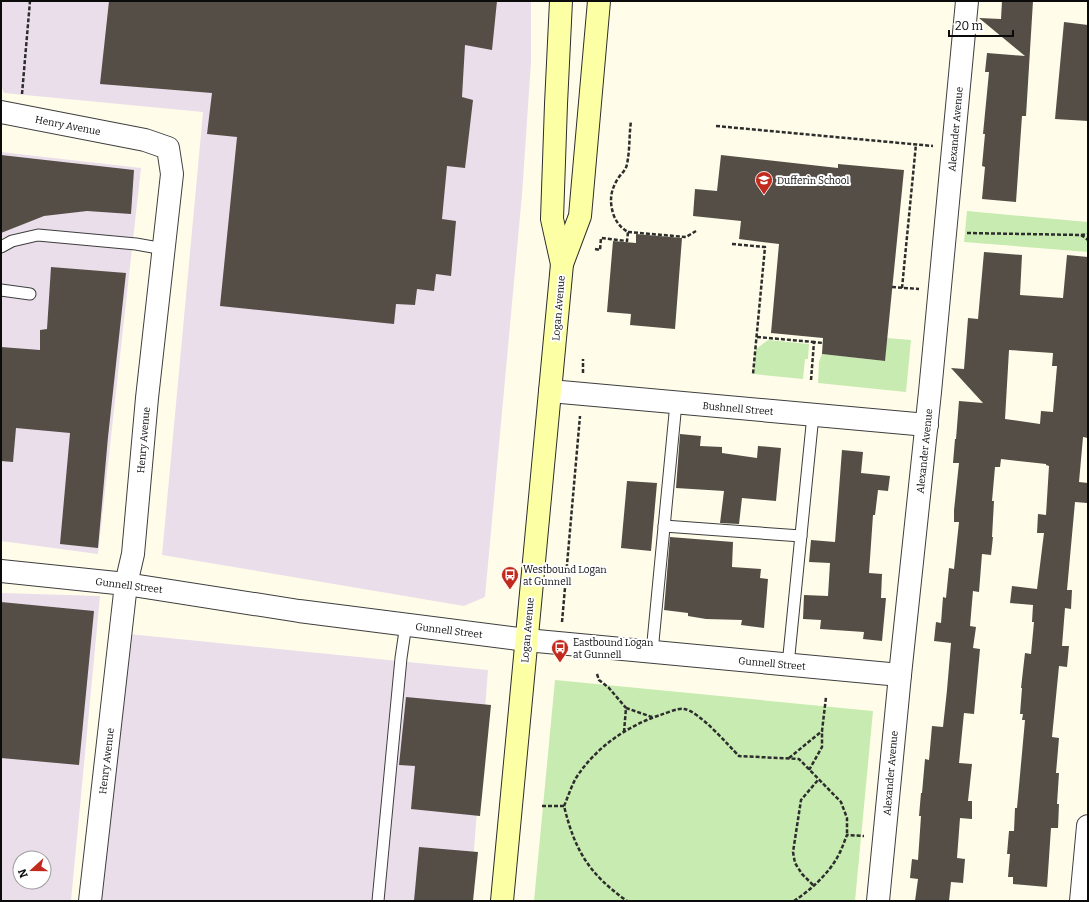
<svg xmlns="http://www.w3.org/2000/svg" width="1089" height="902" viewBox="0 0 1089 902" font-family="Bitter,serif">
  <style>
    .industrial { fill: #ebdeeb; fill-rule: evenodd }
    .green { fill: #c8ebb1 }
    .building { fill: #544e47; fill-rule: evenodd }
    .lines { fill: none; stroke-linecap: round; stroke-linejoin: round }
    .service-casing { stroke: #3e3e3e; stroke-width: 13 }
    .minor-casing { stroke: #3e3e3e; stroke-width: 24 }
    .secondary-casing { stroke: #2d2d2d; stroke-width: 24 }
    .path { stroke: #2d2d2d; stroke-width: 2.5; stroke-dasharray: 4 2; stroke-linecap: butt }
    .service { stroke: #fff; stroke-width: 11 }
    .minor { stroke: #fff; stroke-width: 22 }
    .secondary { stroke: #fdffa4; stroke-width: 22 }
    .labels { text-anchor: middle; stroke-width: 4; stroke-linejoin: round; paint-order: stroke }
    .street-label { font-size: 10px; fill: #0b0b0b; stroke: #fff }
    .poi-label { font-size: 10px; fill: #0b0b0b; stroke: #fff; text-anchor: start }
  </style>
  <rect width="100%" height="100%" fill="#fffde9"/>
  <g class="industrial">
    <polygon points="1,1 531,1 531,62 522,195 485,597 464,606 162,555 203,112 4,93 1,86"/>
    <polygon points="1,152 141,168 98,554 1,541"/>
    <path d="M1 593 100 596 71 901H1ZM20 858H44V882H20Z"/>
    <polygon points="129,634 488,670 470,901 101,901"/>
  </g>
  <g class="green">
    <polygon points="967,211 1088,222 1088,252 964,242"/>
    <polygon points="887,338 911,340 906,392 818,383 819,362 822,354 884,361"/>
    <polygon points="768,340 809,344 808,359 805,359 803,379 753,374 756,349"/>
    <polygon points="555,680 873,711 855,901 534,901"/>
  </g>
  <g class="building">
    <polygon points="109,1 497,1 492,50 465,45 462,97 473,100 465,168 447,166 442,219 456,221 451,276 436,274 434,291 417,289 415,305 396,304 394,324 220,306 237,137 207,134 212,93 100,84"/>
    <polygon points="1002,1 1033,1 1026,116 1022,116 1016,202 982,199 985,167 982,166 985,134 983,134 989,72 985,72 987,53 1025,56 979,18 1001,19"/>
    <polygon points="1064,22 1088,25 1088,121 1055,119"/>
    <polygon points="1,155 134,170 131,214 87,211 44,216 1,233"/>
    <polygon points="721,155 838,168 838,164 904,170 885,361 822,354 823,338 771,333 779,244 739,239 741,221 693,216 695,189 717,191"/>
    <polygon points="636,234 682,238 675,329 630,325 631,314 607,312 613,241 636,243"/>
    <path d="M984 252 1022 255 1020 295 1063 298 1067 255 1088 257V438L1083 437 1079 482 1088 483V492L1087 503 1075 502 1067 590H1072L1071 609 1065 608 1062 646H1069L1067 667 1059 666 1052 737 1059 738 1056 773H1059L1057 804H1059L1058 828H1051L1047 887 1013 884V877H1008L1010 854H1007L1009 831H1014L1015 808H1017L1025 720H1022L1023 714H1020L1022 688H1021L1025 653 1031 654 1034 622H1032L1033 605 1010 603 1012 586 1037 589 1044 533H1037L1038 514 1046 515 1049 466 1046 465V464L1001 459 1000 467H995L992 501H994L992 537H993L991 555 982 554 979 592 973 591 970 626 976 627 973 648 980 649 974 714 964 713 959 763 972 764 968 801H972V819L960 818 957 858 965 859 963 883 951 882 949 901H915L918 879 910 878 912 859 918 860 921 816H919L921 793H922L925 759 929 760 932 726 943 727 947 690 951 643 934 641 936 622 941 623 943 597 946 598 949 568 954 569 959 522H954V510L959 463H953L955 439H956L959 401 983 403 951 368 964 369 968 318 978 319ZM1009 350 1053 353 1052 366H1057L1053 412 1041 411 1040 424 1005 419Z"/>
    <polygon points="51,267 126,273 108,437 98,548 60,544 70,433 16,428 13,462 1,461 1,347 40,350 40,330 47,329"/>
    <polygon points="680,434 701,436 700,446 722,447 722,453 757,458 758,446 781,448 776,501 742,498 739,524 720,523 724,491 676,488"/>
    <polygon points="842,450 863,452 861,473 890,476 888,491 878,490 875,515 873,515 869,573 882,574 881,598 886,598 882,641 863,639 864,632 820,629 821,620 803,619 804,595 828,596 830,563 809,562 811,540 835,542"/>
    <polygon points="627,481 657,483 651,551 621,548"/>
    <polygon points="670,537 733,542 732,567 761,569 760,578 768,579 764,628 741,625 742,620 706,619 688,616 688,613 664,610"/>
    <polygon points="1,602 94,611 79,765 1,758"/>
    <polygon points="406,697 491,705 480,816 411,809 415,766 399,765"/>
    <polygon points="419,847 478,852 473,901 414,901"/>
  </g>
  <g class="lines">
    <defs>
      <g id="service">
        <polyline points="1,247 12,241 38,235 136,244 164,249"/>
        <polyline points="1,290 30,294"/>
        <polyline points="664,526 801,536"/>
        <polyline points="652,652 676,403"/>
        <polyline points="788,665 813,415"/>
        <polyline points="378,901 401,658 406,624"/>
      </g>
      <g id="minor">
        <polyline points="1,112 145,140 168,148 172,174 147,398 133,554 126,584 90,901"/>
        <polyline points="550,391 927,425"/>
        <polyline points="1,571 126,584 299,611 526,640 900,675"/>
        <polyline points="878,901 900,675 930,392 967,1"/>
        <polyline points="1081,901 1088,826"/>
      </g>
      <g id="secondary">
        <polyline points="561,1 556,104 552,219 562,264"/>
        <polyline points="502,901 562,264 580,216 599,1"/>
      </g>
    </defs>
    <use href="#service" class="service-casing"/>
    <use href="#minor" class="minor-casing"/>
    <use href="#secondary" class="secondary-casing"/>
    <g class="path">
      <polyline points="22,94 30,1"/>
      <polyline points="716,126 933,146"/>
      <polyline points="628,232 686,237 696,231"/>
      <polyline points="967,233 1081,235 1088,234"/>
      <polyline points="1081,235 1088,240"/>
      <polyline points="732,244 765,247 753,374"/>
      <path d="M595 249 600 250 601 238 627 241 628 232C621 228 617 223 614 216 609 202 610 190 619 177 622 173 626 170 627 164 630 150 629 135 631 121"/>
      <polyline points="892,287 919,289"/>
      <polyline points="902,288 916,144"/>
      <polyline points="757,337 814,342"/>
      <polyline points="583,373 583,359"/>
      <polyline points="811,380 814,342 823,343"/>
      <polyline points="562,622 580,416"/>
      <polyline points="597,674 599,680 609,688 626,708"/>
      <polyline points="624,732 626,708 652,717"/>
      <polyline points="789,758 822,731 826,697"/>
      <polyline points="809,770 822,747 822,731"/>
      <path d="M542 806H564C575 851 589 874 627 901"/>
      <path d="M564 806C568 797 571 787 576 778 595 748 627 726 660 715 667 713 677 708 684 709 699 711 728 745 739 756L799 759 841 802 847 818V835"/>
      <polyline points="813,885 802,874 795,863 793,852 801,800 818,780"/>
      <path d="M794 901C811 890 829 873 838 856 842 849 844 842 847 835L864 836"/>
    </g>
    <use href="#service" class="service"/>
    <use href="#minor" class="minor"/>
    <use href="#secondary" class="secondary"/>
  </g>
  <defs>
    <symbol id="school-pin" viewBox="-11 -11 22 30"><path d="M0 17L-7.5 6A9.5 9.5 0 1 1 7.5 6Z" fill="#c12a1d" stroke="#fff"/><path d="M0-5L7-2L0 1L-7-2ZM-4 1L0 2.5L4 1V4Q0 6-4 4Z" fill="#fff"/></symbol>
    <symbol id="bus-pin" viewBox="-11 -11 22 30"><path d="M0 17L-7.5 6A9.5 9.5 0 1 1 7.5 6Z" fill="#c12a1d" stroke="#fff"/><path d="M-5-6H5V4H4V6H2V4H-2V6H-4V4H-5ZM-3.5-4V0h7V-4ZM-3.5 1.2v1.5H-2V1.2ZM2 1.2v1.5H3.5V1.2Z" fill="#fff"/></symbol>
  </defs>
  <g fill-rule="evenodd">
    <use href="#school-pin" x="754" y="170" width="20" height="27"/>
    <use href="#bus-pin" x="500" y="565" width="20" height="27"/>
    <use href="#bus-pin" x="550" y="638" width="20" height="27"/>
  </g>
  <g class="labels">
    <g class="street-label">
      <text transform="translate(68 125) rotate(11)" y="4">Henry Avenue</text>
      <text transform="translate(955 129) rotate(-85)" y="4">Alexander Avenue</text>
      <text transform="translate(558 308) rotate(-85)" y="4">Logan Avenue</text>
      <text transform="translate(738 408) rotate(5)" y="4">Bushnell Street</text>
      <text transform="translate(143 440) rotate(-85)" y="4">Henry Avenue</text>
      <text transform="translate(924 451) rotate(-84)" y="4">Alexander Avenue</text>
      <text transform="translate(129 585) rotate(7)" y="4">Gunnell Street</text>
      <text transform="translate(449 630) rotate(7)" y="4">Gunnell Street</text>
      <text transform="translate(527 630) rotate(-85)" y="4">Logan Avenue</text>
      <text transform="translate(772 663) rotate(5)" y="4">Gunnell Street</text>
      <text transform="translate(106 761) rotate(-83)" y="4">Henry Avenue</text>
      <text transform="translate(890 773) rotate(-85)" y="4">Alexander Avenue</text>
    </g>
    <g class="poi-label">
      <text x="777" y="184">Dufferin School</text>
      <text x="523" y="573">Westbound Logan<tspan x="523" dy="12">at Gunnell</tspan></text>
      <text x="573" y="646">Eastbound Logan<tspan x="573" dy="12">at Gunnell</tspan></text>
    </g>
  </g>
  <rect width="1089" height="902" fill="none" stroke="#0b0b0b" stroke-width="4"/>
  <g transform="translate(32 870) rotate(249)"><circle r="19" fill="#ffffff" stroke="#9d9d9d"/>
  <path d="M0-3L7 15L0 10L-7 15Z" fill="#c12a1d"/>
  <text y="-6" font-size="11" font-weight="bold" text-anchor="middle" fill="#0b0b0b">N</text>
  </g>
  <path d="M949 30v6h64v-6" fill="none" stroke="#0b0b0b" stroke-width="2"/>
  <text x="955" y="30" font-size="12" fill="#0b0b0b" stroke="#ffffff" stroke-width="3" paint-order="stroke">20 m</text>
</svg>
